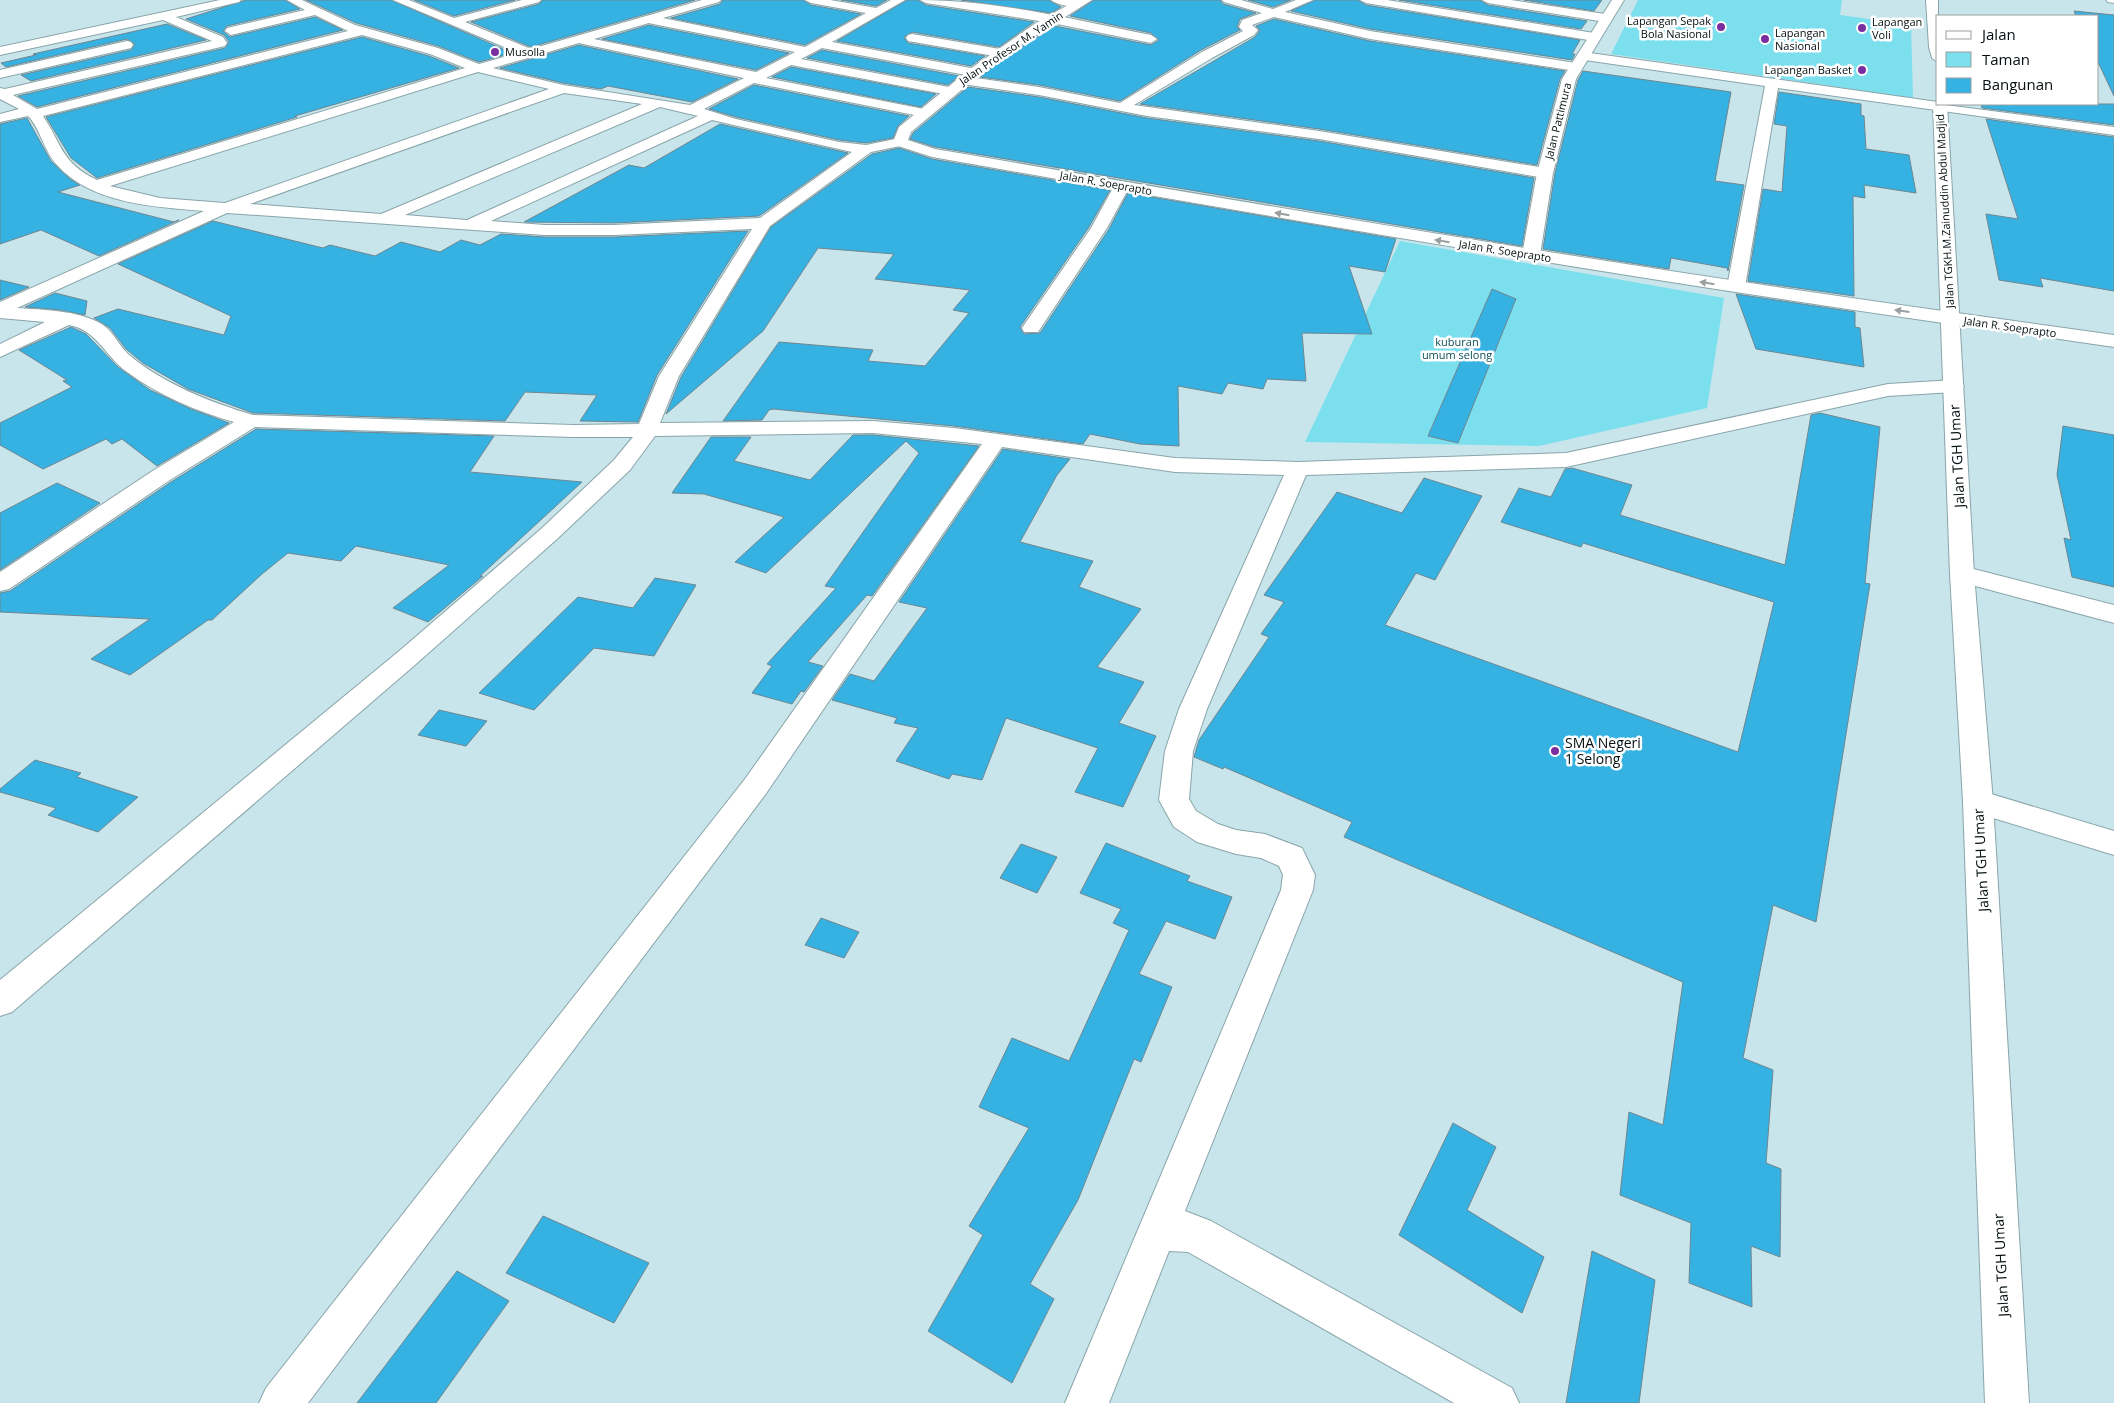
<svg xmlns="http://www.w3.org/2000/svg" width="2114" height="1403" viewBox="0 0 2114 1403" font-family="'Open Sans',sans-serif">
  <style>
    .green { fill: #7bdfee }
    .building { fill: #35b2e2; stroke: #6e8691 }
    .lines { fill: none; stroke-linecap: round; stroke-linejoin: round }
    .minor-casing { stroke: #89a5aa; stroke-width: 2 }
    .tertiary-casing { stroke: #89a5aa; stroke-width: 2 }
    .secondary-casing { stroke: #89a5aa; stroke-width: 2 }
    .primary-casing { stroke: #89a5aa; stroke-width: 2 }
    .minor { fill: #fff; fill-rule: evenodd }
    .tertiary { fill: #fff; fill-rule: evenodd }
    .secondary { fill: #fff; fill-rule: evenodd }
    .primary { fill: #fff; fill-rule: evenodd }
    .oneway { fill: #9b9f9f }
    .poi-dot { fill: #7b2ea0; stroke: #fff; stroke-width: 2 }
    .labels { text-anchor: middle; stroke-width: 5; stroke-linejoin: round; paint-order: stroke }
    .far-poi-label { font-size: 11px; fill: #050e10; stroke: #fff; text-anchor: start }
    .far-street-label { font-size: 11px; fill: #050e10; stroke: #fff }
    .far-park-label { font-size: 11px; fill: #0d4f57; stroke: #fff }
    .street-label { font-size: 14px; fill: #050e10; stroke: #fff }
    .poi-label { font-size: 14px; fill: #050e10; stroke: #fff; text-anchor: start }
  </style>
  <rect width="100%" height="100%" fill="#c7e5ea"/>
  <g class="green">
    <polygon points="1638,0 1842,0 1840,15 1911,25 1913,98 1611,54"/>
    <polygon points="1400,241 1724,298 1707,408 1539,446 1305,442"/>
  </g>
  <g class="building">
    <polygon points="246,0 285,0 300,9 227,26 223,31 230,37 315,17 343,30 37,107 18,96 225,48 229,42 224,35 186,19"/>
    <polygon points="306,0 391,0 512,53 479,62 438,46 356,23"/>
    <polygon points="414,0 515,0 454,16"/>
    <polygon points="543,0 695,0 531,47 471,22 539,4"/>
    <polygon points="723,0 803,0 811,5 861,14 805,45 671,18 720,4"/>
    <polygon points="841,0 887,0 876,6"/>
    <polygon points="907,0 918,0 926,5 1034,22 999,47 912,32 904,37 908,43 985,56 971,66 837,41"/>
    <polygon points="961,0 1049,0 1061,7 1051,13"/>
    <polygon points="1094,0 1220,0 1223,4 1256,13 1240,19 1237,27 1240,30 1201,50 1120,101 1039,85 980,77 1001,60 1055,26 1151,45 1159,40 1151,33 1070,16"/>
    <polygon points="1248,0 1291,0 1273,7"/>
    <polygon points="1315,0 1358,0 1366,5 1580,40 1572,54 1575,54 1572,60 1370,29 1291,11"/>
    <polygon points="1399,0 1480,0 1488,5 1587,21 1581,29"/>
    <polygon points="1524,0 1602,0 1594,11"/>
    <polygon points="2074,11 2114,15 2114,96 2098,62 2098,16 2076,16"/>
    <polygon points="1274,19 1370,41 1565,71 1560,79 1537,165 1319,129 1140,104 1255,37 1260,30 1256,26"/>
    <polygon points="167,24 206,40 31,81 21,75 131,50 135,44 127,39 6,67 1,63 36,55 33,54"/>
    <polygon points="649,25 653,26 789,53 756,70 602,39"/>
    <polygon points="362,37 429,56 459,68 295,116 297,117 97,178 71,158 46,117"/>
    <polygon points="579,45 583,46 738,79 692,102 608,86 601,89 563,83 500,68"/>
    <polygon points="822,50 959,76 948,85 807,58"/>
    <polygon points="791,67 936,94 921,107 772,77"/>
    <polygon points="1583,71 1731,92 1715,181 1744,185 1728,271 1727,268 1671,258 1669,269 1543,249 1555,173 1578,80"/>
    <polygon points="754,85 909,116 898,126 893,138 866,143 839,140 736,117 709,109"/>
    <polygon points="968,87 1039,97 1147,118 1319,141 1534,178 1522,246 935,147 910,139 913,133"/>
    <polygon points="1779,92 1861,104 1861,115 1864,116 1866,149 1909,155 1916,193 1864,185 1865,198 1853,196 1854,296 1748,281 1763,189 1782,192 1787,126 1774,124"/>
    <polygon points="1981,104 2114,104 2114,125 1982,108"/>
    <polygon points="27,118 51,161 70,179 80,185 58,192 174,222 179,220 99,256 41,230 0,244 0,124"/>
    <polygon points="1986,119 2114,137 2114,291 2040,278 2043,287 1999,280 1986,214 2018,219"/>
    <polygon points="720,124 848,153 759,216 614,223 524,222 629,165 644,168"/>
    <polygon points="899,148 932,159 1110,190 1089,227 1020,327 1024,334 1040,333 1109,229 1128,193 1396,239 1385,272 1349,266 1372,334 1302,333 1306,381 1267,379 1263,389 1228,383 1222,394 1178,386 1179,446 1140,444 1090,434 1083,444 954,426 773,409 769,410 762,420 723,421 779,342 873,350 868,361 925,366 969,313 953,310 970,290 875,279 894,254 818,248 763,331 666,414 681,377 771,227 872,154"/>
    <polygon points="213,221 323,248 330,245 375,256 401,242 440,252 461,240 480,245 501,234 545,237 614,237 748,231 657,375 638,422 580,421 597,395 525,392 505,421 253,413 188,389 143,363 126,349 110,328 94,318 118,309 224,335 231,316 118,264"/>
    <polygon points="0,280 29,287 0,300"/>
    <polygon points="1492,289 1516,299 1458,443 1428,436"/>
    <polygon points="55,293 87,301 85,315 60,310 25,307"/>
    <polygon points="1736,294 1855,312 1855,327 1860,328 1864,367 1756,349"/>
    <polygon points="71,327 86,334 118,367 150,390 191,409 229,423 157,466 122,439 112,444 106,439 43,469 0,445 0,423 72,387 63,381 67,380 19,350"/>
    <polygon points="1820,413 1880,427 1865,583 1870,584 1816,922 1773,905 1743,1058 1773,1070 1766,1163 1781,1169 1780,1257 1751,1246 1752,1307 1689,1283 1691,1223 1620,1195 1629,1112 1663,1125 1683,982 1344,837 1352,822 1224,767 1223,769 1194,757 1199,740 1269,637 1261,634 1284,602 1264,595 1337,492 1402,513 1424,478 1482,496 1435,580 1416,573 1385,625 1738,752 1774,602 1583,543 1581,547 1501,522 1519,488 1551,497 1565,469 1572,468 1632,485 1620,515 1785,565 1811,415"/>
    <polygon points="2063,426 2114,435 2114,587 2072,577 2064,538 2071,540 2057,475"/>
    <polygon points="256,429 494,436 470,472 582,482 480,576 483,576 428,622 393,608 449,565 356,546 341,561 288,553 262,574 212,620 208,620 130,675 91,659 150,619 0,612 0,593 10,591 171,482"/>
    <polygon points="853,435 873,435 979,446 872,596 867,595 808,662 823,666 804,692 801,691 792,704 752,693 772,666 767,664 836,588 825,586 919,453 906,441 766,573 735,562 784,517 704,494 672,493 711,437 751,437 734,461 810,480"/>
    <polygon points="1003,449 1070,459 1057,475 1020,542 1093,561 1079,587 1141,609 1097,667 1144,682 1119,723 1156,736 1123,807 1075,792 1098,748 1006,718 982,780 952,774 949,779 896,761 918,728 894,723 897,718 832,700 850,674 874,681 927,608 899,602"/>
    <polygon points="57,483 100,503 0,570 0,513"/>
    <polygon points="655,578 696,585 654,656 594,648 534,710 479,693 578,597 633,608"/>
    <polygon points="439,710 487,721 466,746 418,735"/>
    <polygon points="35,760 81,773 77,777 138,797 98,832 48,815 56,808 0,792 0,789"/>
    <polygon points="1106,843 1190,876 1187,881 1232,897 1215,939 1166,921 1139,974 1172,987 1141,1062 1134,1059 1078,1200 1030,1284 1054,1299 1012,1383 928,1331 983,1235 969,1226 1029,1128 979,1107 1012,1038 1069,1061 1129,930 1113,923 1121,909 1080,893"/>
    <polygon points="1021,844 1057,857 1037,893 1000,878"/>
    <polygon points="821,918 859,932 844,958 805,945"/>
    <polygon points="1453,1123 1496,1147 1467,1210 1544,1257 1522,1313 1399,1235"/>
    <polygon points="543,1216 649,1263 614,1323 506,1273"/>
    <polygon points="1592,1251 1655,1280 1639,1403 1566,1403"/>
    <polygon points="457,1271 509,1301 436,1403 357,1403"/>
  </g>
  <g class="lines">
    <defs>
      <g id="minor">
        <path d="M220 0H241L239 2 176 17 223 37 227 43 225 46 13 95 37 109 348 31 315 15 231 35 225 31 227 28 305 10 287 0H302L355 25 438 48 479 64 518 53 393 0H409L454 18 522 0H541L539 2 465 22 531 49 702 0H721L719 2 663 18 805 47 866 13 811 3 805 0H830L876 8 891 0H905L832 42 971 68 976 69 978 72 976 75 971 76 822 48 801 59 949 87 954 88 956 91 954 94 949 95 791 65 766 78 924 109 931 113 929 116 924 117 754 83 704 109 736 119 839 142 866 145 900 138 907 142 905 145 871 152 770 226 679 376 660 423 873 421 954 428 1175 458 1298 462 1566 453 1888 384 1954 380 1961 382 1964 386 1961 390 1954 392 1888 396 1566 467 1306 475 1207 709 1193 751 1189 799 1196 811 1218 824 1236 830 1265 834 1302 848 1315 875 1313 890 1185 1211 1211 1221 1512 1388 1519 1403H1454L1188 1252 1169 1251 1109 1403H1065L1281 890 1283 875 1279 866 1261 858 1236 854 1197 842 1174 827 1159 800 1165 751 1179 709 1284 475 1175 472 1002 447 765 795 308 1403H259L266 1388 745 779 982 444 873 433 655 436 630 470 557 539 416 664 12 1012 0 1016V980L398 652 541 529 614 460 633 437H573L255 427 170 480 9 589 0 591V572L154 470 234 422C196 411 158 395 127 372 105 356 97 330 69 325L0 357V344L45 322 0 318V302L204 211C155 207 92 204 57 165 44 151 40 128 28 116L0 122V114L19 109 0 99V88L5 89 212 41 163 20 0 55V47ZM649 23 653 24 795 52 756 72 594 39ZM362 35 430 54 465 68 97 180C61 163 62 144 43 116ZM579 43 583 44 744 78 690 105 563 85 493 68ZM478 72 549 89 225 203 160 198 110 186ZM564 93 642 104 381 214 250 204ZM660 107 698 116 467 220 405 215ZM712 120 852 152 760 218 614 225H545L491 221ZM227 213 545 235H614L752 229 659 376 639 424 573 425 253 415C210 402 163 384 128 354 118 345 113 330 100 323 76 310 44 310 17 308Z"/>
        <path d="M920 0C997 0 1076 20 1151 35L1157 39 1151 43 1052 23 926 3Z"/>
        <path d="M1051 0H1081L1085 3C1078 9 1058 6 1051 0Z"/>
        <polygon points="1222,0 1241,0 1273,9 1296,0 1313,0 1285,12 1370,31 1576,63 1583,67 1576,71 1370,39 1274,17 1252,25 1258,30 1254,35 1212,58 1134,105 1319,131 1545,168 1553,173 1545,178 1319,139 1147,116 1039,95 962,84 955,80 962,76 1039,87 1120,103 1202,52 1243,31 1239,27 1242,20 1262,13 1224,2"/>
        <polygon points="1360,0 1387,0 1594,33 1600,37 1594,41 1366,3"/>
        <polygon points="1482,0 1511,0 1605,14 1611,18 1605,22 1488,3"/>
        <polygon points="912,34 1000,49 1006,53 1000,57 908,41 906,38 908,35"/>
        <polygon points="127,41 131,42 133,45 131,48 0,78 0,70"/>
        <polygon points="1583,52 1938,102 1938,104 2114,127 2114,135 1778,88 1745,287 1742,291 1730,291 1727,287 1765,86 1578,59 1577,56 1578,53"/>
        <polygon points="1122,181 1130,186 1107,228 1038,332 1024,332 1022,328 1091,228 1114,186"/>
        <polygon points="1962,566 2114,605 2114,623 1953,580 1950,574 1953,568"/>
        <polygon points="1978,790 2114,831 2114,855 1967,810 1963,802 1967,794"/>
      </g>
      <g id="tertiary">
        <polygon points="1612,0 1624,0 1576,79 1553,173 1540,255 1537,259 1525,259 1522,255 1537,173 1562,79"/>
        <polygon points="2106,0 2114,0 2114,3 2108,2"/>
        <polygon points="1950,312 2114,335 2114,347 1943,322 1941,318 1943,314"/>
      </g>
      <path id="secondary" d="M1077 0H1092L1000 58 911 132 908 140 935 149C1273 207 1610 265 1950 312L1957 314 1959 318 1957 322 1950 324C1609 275 1271 217 932 157L895 145 893 142 899 127 970 69 1036 23Z"/>
      <g id="primary">
        <polygon points="1926,0 1938,0 1938,62 1932,58 1929,47"/>
        <polygon points="1938,100 1938,104 1947,104 1974,574 1993,802 2029,1403 1985,1403 1963,802 1950,574 1933,104"/>
      </g>
    </defs>
    <use href="#minor" class="minor-casing"/>
    <use href="#tertiary" class="tertiary-casing"/>
    <use href="#secondary" class="secondary-casing"/>
    <use href="#primary" class="primary-casing"/>
    <use href="#minor" class="minor"/>
    <use href="#tertiary" class="tertiary"/>
    <use href="#secondary" class="secondary"/>
    <use href="#primary" class="primary"/>
  </g>
  <defs><path id="oneway-solid" d="M-6-.8H1V-3.2L6.5 0L1 3.2V.8H-6Z" transform="scale(1.25)"/></defs>
  <g class="oneway">
    <use href="#oneway-solid" transform="translate(1282 214) rotate(-170)"/>
    <use href="#oneway-solid" transform="translate(1442 241) rotate(-171)"/>
    <use href="#oneway-solid" transform="translate(1707 283) rotate(-171)"/>
    <use href="#oneway-solid" transform="translate(1902 311) rotate(-172)"/>
  </g>
  <g class="poi-dot">
    <circle cx="1721" cy="27" r="5"/>
    <circle cx="1862" cy="28" r="5"/>
    <circle cx="1765" cy="39" r="5"/>
    <circle cx="495" cy="52" r="5"/>
    <circle cx="1862" cy="70" r="5"/>
    <circle cx="1555" cy="751" r="5"/>
  </g>
  <g class="labels">
    <g class="far-poi-label">
      <text x="1711" y="25" text-anchor="end">Lapangan Sepak<tspan x="1711" dy="13">Bola Nasional</tspan></text>
      <text x="1872" y="26">Lapangan<tspan x="1872" dy="13">Voli</tspan></text>
      <text x="1775" y="37">Lapangan<tspan x="1775" dy="13">Nasional</tspan></text>
      <text x="505" y="56">Musolla</text>
      <text x="1852" y="74" text-anchor="end">Lapangan Basket</text>
    </g>
    <g class="far-street-label">
      <text transform="translate(1011 48) rotate(-34)" y="4">Jalan Profesor M. Yamin</text>
      <text transform="translate(1558 121) rotate(-76)" y="4">Jalan Pattimura</text>
      <text transform="translate(1106 183) rotate(10)" y="4">Jalan R. Soeprapto</text>
      <text transform="translate(1945 211) rotate(-93)" y="4">Jalan TGKH.M.Zainuddin Abdul Madjid</text>
      <text transform="translate(1505 251) rotate(9)" y="4">Jalan R. Soeprapto</text>
      <text transform="translate(2010 327) rotate(8)" y="4">Jalan R. Soeprapto</text>
    </g>
    <g class="far-park-label">
      <text x="1457" y="346">kuburan<tspan x="1457" dy="13">umum selong</tspan></text>
    </g>
    <g class="street-label">
      <text transform="translate(1957 456) rotate(-93)" y="5">Jalan TGH Umar</text>
      <text transform="translate(1981 860) rotate(-93)" y="5">Jalan TGH Umar</text>
      <text transform="translate(2001 1265) rotate(-93)" y="5">Jalan TGH Umar</text>
    </g>
    <g class="poi-label">
      <text x="1565" y="748">SMA Negeri<tspan x="1565" dy="16">1 Selong</tspan></text>
    </g>
  </g>
  <rect x="1936" y="15" width="162" height="90" fill="#ffffff" stroke="#9b9f9f"/>
  <rect x="1946" y="31" width="25" height="8" fill="#ffffff" stroke="#9b9f9f"/>
  <text x="1982" y="40" font-size="15" fill="#050e10">Jalan</text>
  <rect x="1946" y="52" width="25" height="15" fill="#7bdfee" stroke="#9b9f9f"/>
  <text x="1982" y="65" font-size="15" fill="#050e10">Taman</text>
  <rect x="1946" y="78" width="25" height="15" fill="#35b2e2" stroke="#9b9f9f"/>
  <text x="1982" y="90" font-size="15" fill="#050e10">Bangunan</text>
</svg>
